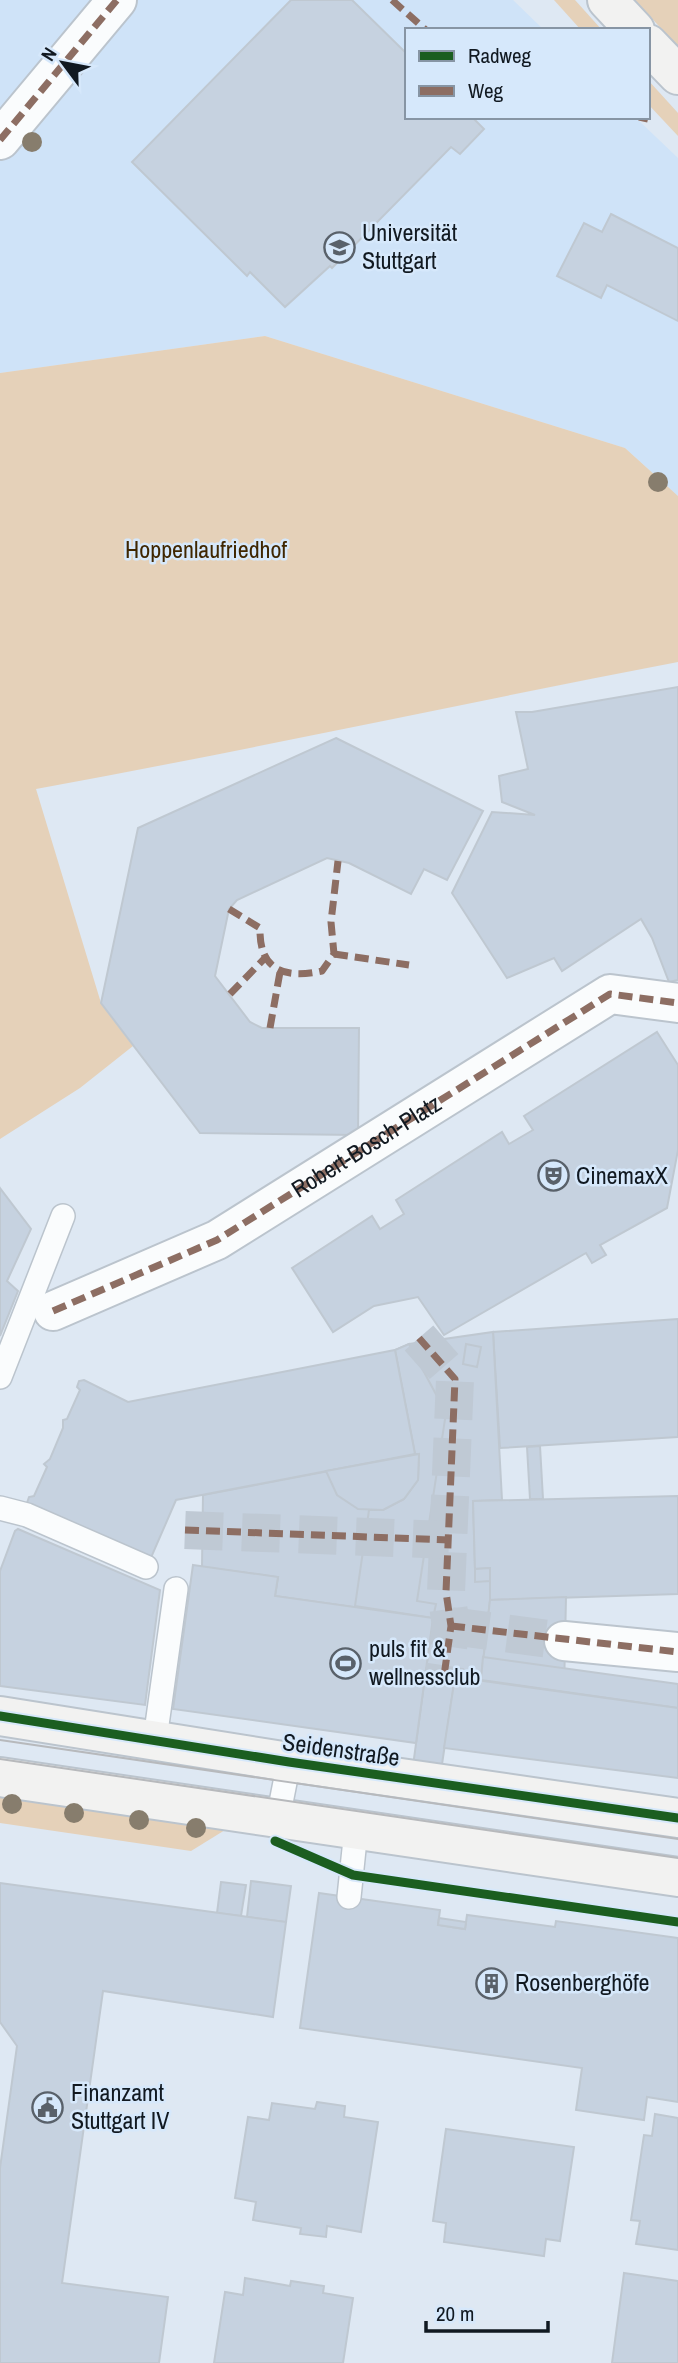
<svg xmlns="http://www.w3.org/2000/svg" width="678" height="2363" viewBox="0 0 678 2363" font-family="'Archivo Narrow',sans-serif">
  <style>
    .built { fill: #cfe3f8 }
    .green { fill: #e5d1b9 }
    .building { fill: #c6d2e0; stroke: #bfc8d1; stroke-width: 2 }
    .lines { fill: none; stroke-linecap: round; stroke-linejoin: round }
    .street-tunnel { stroke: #bfc9d4; stroke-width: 38; stroke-dasharray: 38 19; stroke-linecap: butt }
    .lane-casing { stroke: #bbc4cd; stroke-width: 26 }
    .street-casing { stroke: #bbc4cd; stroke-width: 42 }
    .secondary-casing { stroke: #bbc4cd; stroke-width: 42 }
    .lane { stroke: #fafcfd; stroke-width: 23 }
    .street { stroke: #fafcfd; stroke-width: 38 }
    .secondary { stroke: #f2f2f1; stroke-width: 38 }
    .tram { stroke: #b7b9bc; stroke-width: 2 }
    .quiet { stroke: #8d6e63; stroke-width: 7; stroke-dasharray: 14 7; stroke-linecap: butt }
    .cycleway-casing { stroke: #d6e8fb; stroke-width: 13 }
    .cycleway { stroke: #1b5e20; stroke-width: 9 }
    .tree { fill: #877d6d }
    .labels { text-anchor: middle; stroke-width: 5; stroke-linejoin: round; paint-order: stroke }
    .poi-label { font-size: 24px; fill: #111921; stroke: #d6e8fb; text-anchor: start }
    .park-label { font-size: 24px; fill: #3f2600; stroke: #d6e8fb }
    .street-label { font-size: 24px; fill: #111921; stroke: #d6e8fb }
  </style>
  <rect width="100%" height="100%" fill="#dee8f3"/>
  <polygon class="built" points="0,0 513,0 544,30 407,30 407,117 635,117 678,158 678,496 625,448 265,336 0,373"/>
  <g class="green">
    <polygon points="554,0 575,0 602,30 581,30"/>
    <polygon points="635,0 678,0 678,47"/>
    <polygon points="648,80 678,113 678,136 648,104"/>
    <path d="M265 336 625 448 678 496V662C464 703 250 750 36 789L101 1003 133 1046 80 1088 0 1139V373Z"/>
    <polygon points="0,1784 238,1822 191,1851 0,1823"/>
  </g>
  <g class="building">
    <polygon points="291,0 352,0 407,54 407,117 472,117 484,129 460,154 451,147 332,268 330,266 285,307 250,272 247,276 132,162"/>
    <polygon points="611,214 678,248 678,321 607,285 601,298 557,276 584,223 602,232"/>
    <polygon points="678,687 678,980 669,982 652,938 641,919 562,971 554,958 507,978 452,893 492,812 535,815 502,802 499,776 528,769 516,712 532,712"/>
    <polygon points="336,738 483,811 447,880 424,869 411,894 349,863 327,858 237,900 229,909 215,976 250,1022 262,1028 359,1028 358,1135 200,1133 101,1003 138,828"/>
    <polygon points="657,1032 678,1065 678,1150 667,1208 600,1245 606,1255 592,1263 586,1253 444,1335 418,1297 374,1306 333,1332 292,1268 372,1216 380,1229 404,1214 396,1200 502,1132 509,1144 533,1130 524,1116"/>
    <polygon points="0,1188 31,1229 7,1281 18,1291 0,1336"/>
    <polygon points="678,1319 678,1437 500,1448 493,1332"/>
    <polygon points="493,1332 502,1500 473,1501 475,1569 490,1568 490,1600 481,1680 455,1677 441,1771 413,1766 433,1618 275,1596 278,1577 202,1567 203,1495 419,1454 395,1350 409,1344"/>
    <polygon points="409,1344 446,1413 417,1601 436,1604 433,1618 355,1606 369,1510 383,1510 404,1499 418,1480 419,1454 415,1454 395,1350"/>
    <polygon points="466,1344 481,1347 477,1367 463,1364"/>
    <polygon points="395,1350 415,1454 176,1500 150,1560 27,1503 29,1497 34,1496 47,1467 44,1464 50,1459 63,1428 63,1420 67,1419 80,1390 77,1387 79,1381 84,1380 128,1402"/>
    <polygon points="540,1446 543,1499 530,1499 527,1447"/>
    <polygon points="419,1454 418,1480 404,1499 383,1510 358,1509 337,1495 326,1471"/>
    <polygon points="678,1496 678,1594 490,1600 490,1568 475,1569 473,1501"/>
    <polygon points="18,1529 160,1590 145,1705 0,1686 0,1571 15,1531"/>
    <polygon points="193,1565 278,1577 275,1596 433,1618 416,1743 173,1709"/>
    <polygon points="490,1568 490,1581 475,1582 475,1569"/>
    <polygon points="566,1597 564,1692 481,1680 490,1600"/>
    <polygon points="483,1657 678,1684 678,1708 481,1680"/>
    <polygon points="455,1677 678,1708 678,1778 444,1748"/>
    <polygon points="251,1881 291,1886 286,1922 247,1917"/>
    <polygon points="221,1882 246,1885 241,1916 217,1913"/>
    <polygon points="0,1883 286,1922 273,2017 103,1991 62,2283 168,2297 159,2363 0,2363 0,2168 17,2046 0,2022"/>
    <polygon points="319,1893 440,1910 438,1925 465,1929 467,1915 555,1927 556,1921 678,1938 678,2102 647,2097 644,2120 576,2110 582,2068 300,2028"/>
    <polygon points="439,1918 466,1922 465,1929 438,1925"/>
    <polygon points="317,2102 345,2106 344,2117 378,2122 361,2232 327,2226 326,2237 300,2234 301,2228 253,2220 256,2202 235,2198 248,2117 269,2120 272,2103 315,2109"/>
    <polygon points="655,2114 678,2118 678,2250 636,2244 640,2221 631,2220 644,2135 652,2136"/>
    <polygon points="446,2129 574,2147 560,2241 546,2239 544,2256 444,2242 446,2223 433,2221"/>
    <polygon points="624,2273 678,2281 678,2363 612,2363"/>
    <polygon points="245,2278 290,2286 291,2281 324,2286 323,2293 353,2298 343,2363 214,2363 225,2292 243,2295"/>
  </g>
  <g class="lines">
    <g class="street-tunnel">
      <polyline points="419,1338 455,1379 446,1592 451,1626 444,1676"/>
      <polyline points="185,1530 449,1540"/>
      <polyline points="451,1626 564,1641"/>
    </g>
    <defs>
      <g id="lane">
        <polyline points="0,1377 63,1216"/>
        <polyline points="0,1508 27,1515 146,1567"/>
        <polyline points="155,1739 176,1589"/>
        <polyline points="278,1818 289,1762"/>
        <polyline points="349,1897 356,1830"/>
      </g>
      <g id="street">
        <polyline points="0,140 117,0"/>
        <path id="s1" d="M53 1311 217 1240 610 994 678 1003"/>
        <polyline points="564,1641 678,1652"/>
      </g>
      <g id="secondary">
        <polyline points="607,0 635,30"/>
        <polyline points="648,44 678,75"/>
        <polyline points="0,1716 289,1762 678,1818"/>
        <polyline points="0,1777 678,1877"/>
      </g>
    </defs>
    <use href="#lane" class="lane-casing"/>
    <use href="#street" class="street-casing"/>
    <use href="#secondary" class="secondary-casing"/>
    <use href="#lane" class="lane"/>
    <use href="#street" class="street"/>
    <use href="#secondary" class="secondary"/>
    <g class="tram">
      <polyline points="0,1740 678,1839"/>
      <polyline points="0,1759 678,1858"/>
    </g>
    <g class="quiet">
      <polyline points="392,0 426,30"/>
      <polyline points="639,117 648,119"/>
      <polyline points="0,140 117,0"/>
      <path d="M229 909 260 928C259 971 285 979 322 971L334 954 331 922 338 861"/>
      <polyline points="334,954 409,965"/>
      <polyline points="230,994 265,958"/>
      <polyline points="270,1028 280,972"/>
      <polyline points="53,1311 217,1240 610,994 678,1003"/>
      <polyline points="419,1338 455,1379 446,1592 451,1626 444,1676"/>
      <polyline points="185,1530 449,1540"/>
      <polyline points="451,1626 678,1652"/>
    </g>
    <defs>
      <g id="cycleway">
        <polyline points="0,1716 289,1762 678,1818"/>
        <polyline points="275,1841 353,1875 678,1922"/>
      </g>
    </defs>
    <use href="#cycleway" class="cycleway-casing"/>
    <use href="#cycleway" class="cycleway"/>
  </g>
  <g class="tree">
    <circle cx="32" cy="142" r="10"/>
    <circle cx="658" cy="482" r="10"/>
    <circle cx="12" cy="1804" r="10"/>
    <circle cx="74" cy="1813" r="10"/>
    <circle cx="139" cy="1820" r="10"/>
    <circle cx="196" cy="1828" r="10"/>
  </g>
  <defs>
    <symbol id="university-ring" viewBox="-11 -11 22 22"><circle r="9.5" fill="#d6e8fb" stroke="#59616a" stroke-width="1.5"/><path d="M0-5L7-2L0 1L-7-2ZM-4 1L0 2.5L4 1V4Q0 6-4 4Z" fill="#59616a"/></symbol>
    <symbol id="theatre-ring" viewBox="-11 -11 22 22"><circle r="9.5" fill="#d6e8fb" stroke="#59616a" stroke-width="1.5"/><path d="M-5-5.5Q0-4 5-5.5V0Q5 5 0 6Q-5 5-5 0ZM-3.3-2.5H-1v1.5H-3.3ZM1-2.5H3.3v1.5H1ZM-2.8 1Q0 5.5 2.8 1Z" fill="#59616a"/></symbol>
    <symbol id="stadium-ring" viewBox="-11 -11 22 22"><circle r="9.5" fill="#d6e8fb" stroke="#59616a" stroke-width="1.5"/><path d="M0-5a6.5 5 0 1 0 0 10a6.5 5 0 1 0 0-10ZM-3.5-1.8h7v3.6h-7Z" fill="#59616a"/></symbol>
    <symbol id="building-ring" viewBox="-11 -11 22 22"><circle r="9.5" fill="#d6e8fb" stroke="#59616a" stroke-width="1.5"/><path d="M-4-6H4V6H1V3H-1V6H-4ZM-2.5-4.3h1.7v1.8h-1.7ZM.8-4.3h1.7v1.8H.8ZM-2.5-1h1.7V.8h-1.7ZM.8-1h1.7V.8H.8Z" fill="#59616a"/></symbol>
    <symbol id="civic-ring" viewBox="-11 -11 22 22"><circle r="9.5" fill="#d6e8fb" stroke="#59616a" stroke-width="1.5"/><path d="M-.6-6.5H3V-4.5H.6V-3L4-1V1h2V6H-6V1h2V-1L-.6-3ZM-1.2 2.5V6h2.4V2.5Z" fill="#59616a"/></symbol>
  </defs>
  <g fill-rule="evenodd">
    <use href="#university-ring" x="322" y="230" width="35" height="35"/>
    <use href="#theatre-ring" x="536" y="1158" width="35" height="35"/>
    <use href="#stadium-ring" x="328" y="1646" width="35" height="35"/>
    <use href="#building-ring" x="474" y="1966" width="35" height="35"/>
    <use href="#civic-ring" x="30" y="2090" width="35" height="35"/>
  </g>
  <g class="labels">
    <g class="poi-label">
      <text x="362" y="241">Universität<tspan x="362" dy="28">Stuttgart</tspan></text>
      <text x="576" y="1184">CinemaxX</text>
      <text x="369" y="1657">puls fit &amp;<tspan x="369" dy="28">wellnessclub</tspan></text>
      <text x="515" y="1991">Rosenberghöfe</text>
      <text x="71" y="2101">Finanzamt<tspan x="71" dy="28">Stuttgart IV</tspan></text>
    </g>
    <g class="park-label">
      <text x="206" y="558">Hoppenlaufriedhof</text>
    </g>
    <g class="street-label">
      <text dy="8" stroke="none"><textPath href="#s1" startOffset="355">Robert-Bosch-Platz</textPath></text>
      <text transform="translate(341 1750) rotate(8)" y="8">Seidenstraße</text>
    </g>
  </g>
  <rect x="405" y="28" width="245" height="91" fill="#d6e8fb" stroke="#8795a4" stroke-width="2"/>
  <rect x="419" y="51" width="35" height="10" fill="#1b5e20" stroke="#8795a4" stroke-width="2"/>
  <text x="468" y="63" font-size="21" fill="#111921">Radweg</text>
  <rect x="419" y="86" width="35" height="10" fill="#8d6e63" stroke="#8795a4" stroke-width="2"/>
  <text x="468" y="98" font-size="21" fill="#111921">Weg</text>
  <g transform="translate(63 63) rotate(302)" stroke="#d6e8fb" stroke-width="5" paint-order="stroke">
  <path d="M0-5L12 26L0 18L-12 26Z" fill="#111921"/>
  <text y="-10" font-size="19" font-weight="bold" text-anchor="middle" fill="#111921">N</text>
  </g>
  <path d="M426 2321v10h122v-10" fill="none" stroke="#111921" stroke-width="3.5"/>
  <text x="436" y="2321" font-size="21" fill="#111921" stroke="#d6e8fb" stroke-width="5" paint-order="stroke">20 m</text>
</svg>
